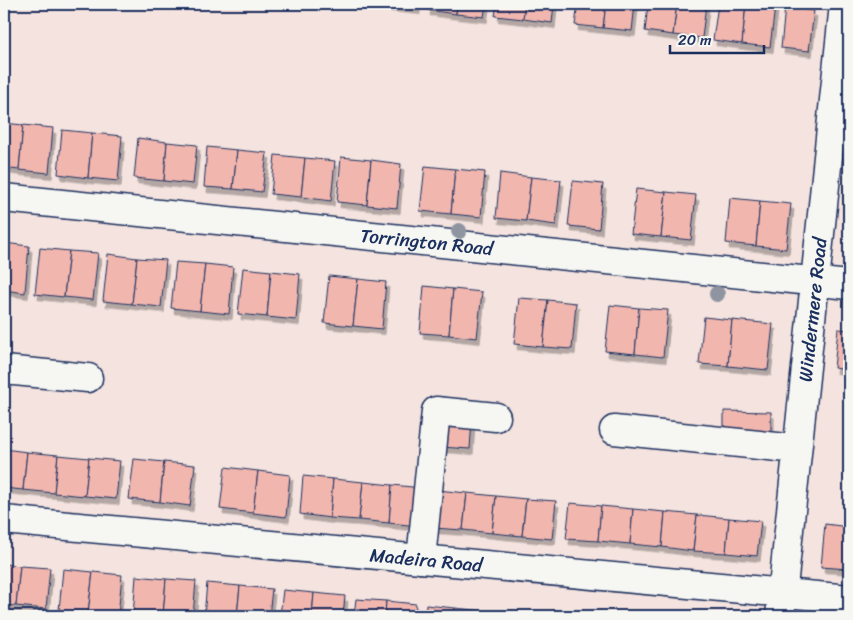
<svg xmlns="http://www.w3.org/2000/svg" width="853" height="620" viewBox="0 0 853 620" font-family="Sriracha,sans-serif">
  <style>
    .building { fill: #f1b6ae; stroke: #1b2f5e; filter: url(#shadow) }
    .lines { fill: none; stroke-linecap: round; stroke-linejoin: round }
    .minor-casing { stroke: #1b2f5e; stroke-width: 31 }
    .minor { stroke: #f6f6f2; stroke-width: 28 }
    .tree { fill: #8e95a0 }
    .labels { text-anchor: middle; stroke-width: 4; stroke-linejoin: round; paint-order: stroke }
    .street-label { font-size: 19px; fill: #1b2f5e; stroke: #f6f6f2 }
  </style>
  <defs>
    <filter id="shadow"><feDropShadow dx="3" dy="5.5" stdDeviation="0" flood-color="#0004"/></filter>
  </defs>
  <rect width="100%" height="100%" fill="#f4e3de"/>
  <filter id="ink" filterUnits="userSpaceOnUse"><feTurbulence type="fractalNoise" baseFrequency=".02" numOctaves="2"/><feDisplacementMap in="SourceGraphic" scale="10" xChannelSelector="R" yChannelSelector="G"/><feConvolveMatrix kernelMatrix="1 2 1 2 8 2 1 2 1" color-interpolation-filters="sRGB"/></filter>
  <g filter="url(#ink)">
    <g class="building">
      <polygon points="388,4 417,4 417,9 388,6"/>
      <polygon points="428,4 457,4 456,14 427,10"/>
      <polygon points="457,4 486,4 484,17 456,14"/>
      <polygon points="497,4 525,4 523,19 495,16"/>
      <polygon points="525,4 554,4 552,23 523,19"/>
      <polygon points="578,4 606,4 603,28 575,25"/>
      <polygon points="606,4 635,4 632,31 603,28"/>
      <polygon points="648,4 677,4 673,35 645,31"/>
      <polygon points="677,4 706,4 702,38 673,35"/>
      <polygon points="718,4 746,4 742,44 713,40"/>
      <polygon points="746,4 775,7 770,47 742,44"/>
      <polygon points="785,7 814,11 809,51 781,48"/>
      <polygon points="4,123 23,125 19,170 4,168"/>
      <polygon points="23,125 53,128 49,173 19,170"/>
      <polygon points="62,130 92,133 88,178 58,174"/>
      <polygon points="92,133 122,136 118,181 88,178"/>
      <polygon points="138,138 167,142 164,181 134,178"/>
      <polygon points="167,142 197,145 193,184 164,181"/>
      <polygon points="207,147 237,150 233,189 204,187"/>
      <polygon points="237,150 267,153 262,192 233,189"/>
      <polygon points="275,155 305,158 301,197 271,194"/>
      <polygon points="341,157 371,160 367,205 337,202"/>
      <polygon points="305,158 335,161 331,201 301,197"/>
      <polygon points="371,160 401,164 397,208 367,205"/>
      <polygon points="425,166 455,169 451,214 420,211"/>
      <polygon points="455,169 485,172 481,217 451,214"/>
      <polygon points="500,173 531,177 526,221 496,218"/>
      <polygon points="531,177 561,180 556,225 526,221"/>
      <polygon points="573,181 603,184 599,229 568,226"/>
      <polygon points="636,189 666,192 661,237 631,234"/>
      <polygon points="666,192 696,195 691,240 661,237"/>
      <polygon points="730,198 760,201 756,246 726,243"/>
      <polygon points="760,201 791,204 786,249 756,246"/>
      <polygon points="4,243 29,246 25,293 4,290"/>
      <polygon points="40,248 69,251 64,297 35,294"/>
      <polygon points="69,251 98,253 93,300 64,297"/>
      <polygon points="108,254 137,258 132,304 103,301"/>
      <polygon points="137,258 166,260 161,307 132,304"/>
      <polygon points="176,262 205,264 200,311 171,308"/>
      <polygon points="205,264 233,267 229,314 200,311"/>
      <polygon points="243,268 271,271 267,317 238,314"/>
      <polygon points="271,271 300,274 296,320 267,317"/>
      <polygon points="329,276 358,279 353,326 324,323"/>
      <polygon points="358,279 386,282 382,329 353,326"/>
      <polygon points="424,286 453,289 449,335 420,333"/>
      <polygon points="453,289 482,292 477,338 449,335"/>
      <polygon points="519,298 548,300 543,347 514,344"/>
      <polygon points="548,300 576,303 572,349 543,347"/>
      <polygon points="610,305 639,308 635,354 605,351"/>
      <polygon points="639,308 668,310 663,357 635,354"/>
      <polygon points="704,317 732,320 728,366 699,364"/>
      <polygon points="732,320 773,324 768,370 728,366"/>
      <polygon points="838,329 849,330 849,370 834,368"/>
      <polygon points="724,411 771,412 771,437 724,437"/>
      <polygon points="444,418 472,420 470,449 441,447"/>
      <polygon points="4,449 27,452 23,490 4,488"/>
      <polygon points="27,452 58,455 54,493 23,490"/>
      <polygon points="58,455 89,458 85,496 54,493"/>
      <polygon points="89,458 120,461 116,499 85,496"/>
      <polygon points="134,459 164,462 160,502 129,499"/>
      <polygon points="164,462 195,465 190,506 160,502"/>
      <polygon points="225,467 258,471 253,513 220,509"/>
      <polygon points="258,471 290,475 286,517 253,513"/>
      <polygon points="303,476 333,479 330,518 300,514"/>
      <polygon points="333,479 363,482 359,520 330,518"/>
      <polygon points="363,482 392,485 389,523 359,520"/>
      <polygon points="392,485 422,488 418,526 389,523"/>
      <polygon points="437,490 467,493 463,530 433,528"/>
      <polygon points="467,493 496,496 492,533 463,530"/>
      <polygon points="496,496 526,499 522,536 492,533"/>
      <polygon points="526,499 556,501 552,539 522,536"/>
      <polygon points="570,503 601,506 598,541 566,539"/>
      <polygon points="601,506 633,509 630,544 598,541"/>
      <polygon points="633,509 665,512 662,547 630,544"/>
      <polygon points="665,512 697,515 693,551 662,547"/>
      <polygon points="697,515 729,518 726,553 693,551"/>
      <polygon points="729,518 761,521 757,556 726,553"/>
      <polygon points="825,524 849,527 849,569 821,567"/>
      <polygon points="4,564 20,566 16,606 4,605"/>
      <polygon points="20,566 50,568 46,609 16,606"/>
      <polygon points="63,569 93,572 88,613 59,610"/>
      <polygon points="93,572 122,575 118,616 88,613"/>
      <polygon points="136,576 166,579 163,616 133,616"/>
      <polygon points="166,579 196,581 193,616 163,616"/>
      <polygon points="207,583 240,586 237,616 204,616"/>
      <polygon points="240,586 272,589 269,616 237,616"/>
      <polygon points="283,590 314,593 312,616 280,616"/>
      <polygon points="314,593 345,596 343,616 312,616"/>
      <polygon points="356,599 386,601 385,616 354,616"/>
      <polygon points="386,601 416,604 415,616 385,616"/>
      <polygon points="426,605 455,608 454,616 425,616"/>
      <polygon points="455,608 483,611 483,616 454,616"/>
      <polygon points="494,612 521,614 521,616 494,616"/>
    </g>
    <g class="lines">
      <defs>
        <g id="minor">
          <path id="s1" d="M4 198 849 285"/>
          <polyline points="4,370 88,378"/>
          <polyline points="614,430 797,449"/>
          <path id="s2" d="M4 520 849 599"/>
          <polyline points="421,559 436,411 496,417"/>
          <path id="s3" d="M780 616 844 4"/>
        </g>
      </defs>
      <use href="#minor" class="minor-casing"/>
      <use href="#minor" class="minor"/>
    </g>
    <g class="tree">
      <circle cx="459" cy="231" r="8"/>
      <circle cx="717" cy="294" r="8"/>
    </g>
  </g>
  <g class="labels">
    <g class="street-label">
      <text dy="7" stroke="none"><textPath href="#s1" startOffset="425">Torrington Road</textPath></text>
      <text dy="7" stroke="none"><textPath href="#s3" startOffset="308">Windermere Road</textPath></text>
      <text dy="7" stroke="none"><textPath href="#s2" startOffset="424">Madeira Road</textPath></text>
    </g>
  </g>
  <rect width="853" height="620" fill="none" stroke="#f6f6f2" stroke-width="20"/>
  <rect x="10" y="10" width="833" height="600" fill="none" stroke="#1b2f5e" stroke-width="2" filter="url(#ink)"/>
  <path d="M670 45v8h94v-8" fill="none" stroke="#1b2f5e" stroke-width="2.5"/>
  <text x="678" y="45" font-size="15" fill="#1b2f5e" stroke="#f6f6f2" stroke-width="4" paint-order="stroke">20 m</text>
</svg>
